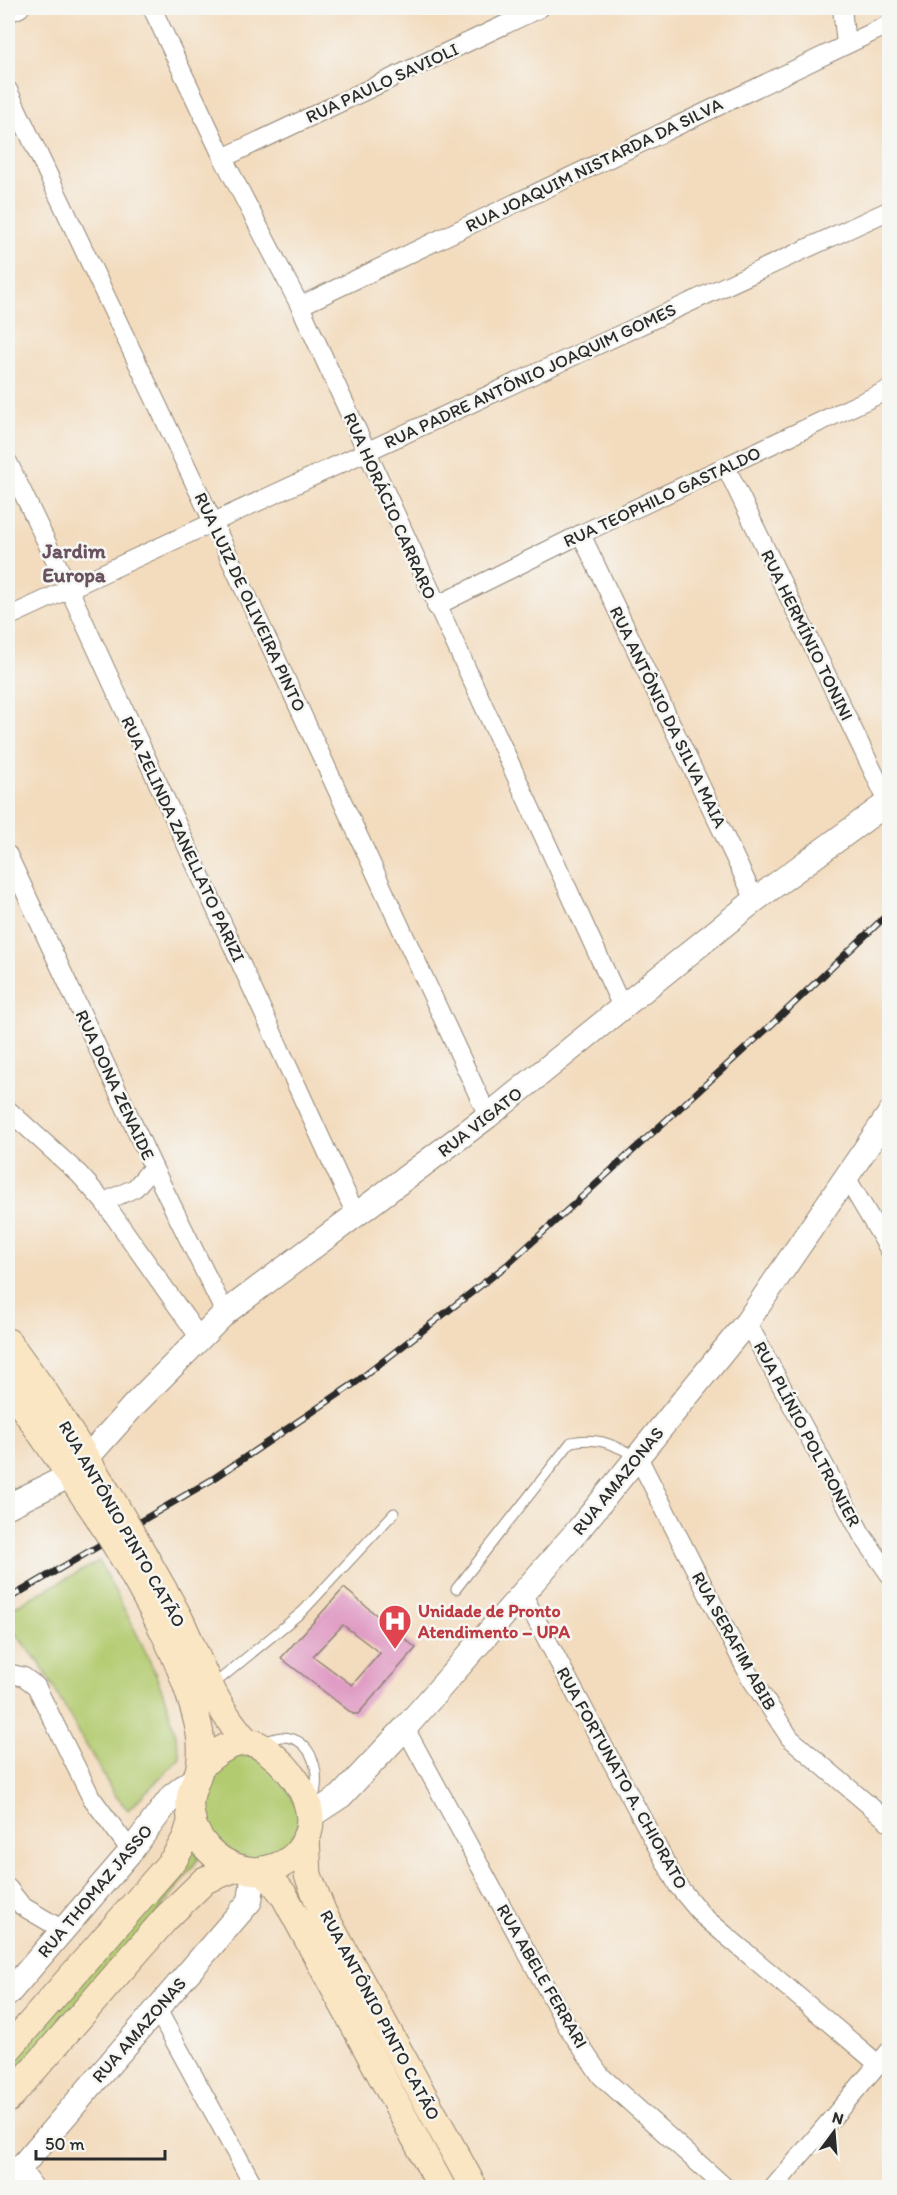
<svg xmlns="http://www.w3.org/2000/svg" width="897" height="2195" viewBox="0 0 897 2195" font-family="Itim,sans-serif">
  <style>
    .green { fill: #b3cb70; stroke: #6f7b4e; stroke-width: 1.5 }
    .building { fill: #e09cc5; fill-rule: evenodd }
    .lines { fill: none; stroke-linecap: round; stroke-linejoin: round }
    .service-casing { stroke: #8f8374; stroke-width: 11 }
    .minor-casing { stroke: #8f8374; stroke-width: 20 }
    .tertiary-casing { stroke: #8f8374; stroke-width: 26 }
    .secondary-casing { stroke: #8f8374; stroke-width: 29 }
    .service { stroke: #fff; stroke-width: 9 }
    .minor { stroke: #fff; stroke-width: 18 }
    .tertiary { stroke: #fff; stroke-width: 24 }
    .secondary { stroke: #fbe6c3; stroke-width: 27 }
    .rail-casing { stroke: #2b2b2b; stroke-width: 7 }
    .rail { stroke: #f6f6f2; stroke-width: 4.5; stroke-dasharray: 14; stroke-linecap: butt }
    .secondary-bridge-casing { stroke: #8f8374; stroke-width: 29; stroke-linecap: butt }
    .secondary-bridge { stroke: #fbe6c3; stroke-width: 27 }
    .labels { text-anchor: middle; stroke-width: 5; stroke-linejoin: round; paint-order: stroke }
    .street-label { font-size: 18px; fill: #2b2b2b; stroke: #f6f6f2 }
    .health-label { font-size: 18px; font-weight: bold; fill: #be3a42; stroke: #f6f6f2; text-anchor: start }
    .quarter-label { font-size: 21px; font-weight: bold; fill: #6a5361; stroke: #f6f6f2 }
  </style>
  <rect width="100%" height="100%" fill="#f6f6f2"/>
  <filter id="ink" filterUnits="userSpaceOnUse"><feTurbulence type="fractalNoise" baseFrequency=".0167" numOctaves="2"/><feDisplacementMap in="SourceGraphic" scale="12" xChannelSelector="R" yChannelSelector="G"/><feConvolveMatrix kernelMatrix="1 2 1 2 8 2 1 2 1" color-interpolation-filters="sRGB"/></filter>
  <filter id="wash" filterUnits="userSpaceOnUse"><feTurbulence type="fractalNoise" baseFrequency=".008" numOctaves="4" result="noise"/><feDisplacementMap in="SourceGraphic" scale="24" xChannelSelector="R" yChannelSelector="G"/><feGaussianBlur stdDeviation="1.35" result="paint"/><feColorMatrix in="noise" values="0 0 0 0 0 0 0 0 0 0 0 0 0 0 0 0 0 1.4 0 .05"/><feComposite in="paint" operator="in"/></filter>
  <g filter="url(#wash)">
    <rect width="100%" height="100%" fill="#f3dbbd"/>
    <g class="green">
      <path d="M99 1561C132 1625 169 1686 180 1758L128 1810 114 1794 39 1662 8 1625V1610Z"/>
      <polygon points="245,1755 265,1761 279,1773 300,1812 297,1831 279,1857 242,1863 204,1833 202,1781 227,1757"/>
      <polygon points="191,1845 199,1858 156,1915 8,2084 8,2057"/>
    </g>
    <g id="blocks">
      <path class="building" d="M344 1588 416 1648 358 1714H353L281 1658ZM343 1625 380 1653 352 1685 313 1656Z"/>
    </g>
  </g>
  <g filter="url(#ink)">
    <use href="#blocks" fill-opacity="0" stroke="#8f8374" stroke-width="1.5"/>
    <g class="lines">
      <defs>
        <g id="service">
          <path d="M456 1589 571 1442C598 1436 613 1445 636 1456"/>
          <polyline points="213,1685 303,1611 394,1513"/>
          <path d="M263 1742C268 1741 276 1737 282 1737 314 1737 322 1777 313 1800"/>
        </g>
        <g id="minor">
          <polyline points="152,8 223,158 300,306 622,1007"/>
          <polyline points="842,8 846,44"/>
          <polyline points="8,13 20,8"/>
          <polyline points="8,90 213,522 488,1116"/>
          <polyline points="223,158 540,8"/>
          <polyline points="300,306 890,24"/>
          <polyline points="8,462 69,589 357,1217"/>
          <polyline points="726,467 888,802"/>
          <polyline points="581,534 755,900"/>
          <polyline points="436,606 581,534 890,389"/>
          <polyline points="8,617 890,210"/>
          <polyline points="8,855 153,1167 225,1313"/>
          <polyline points="8,1110 79,1174 104,1202 199,1337"/>
          <polyline points="846,1177 890,1251"/>
          <polyline points="104,1202 135,1188 153,1167"/>
          <polyline points="747,1322 862,1535 890,1575"/>
          <polyline points="638,1457 750,1677 790,1738 890,1823"/>
          <polyline points="522,1593 678,1886 703,1916 878,2064"/>
          <polyline points="8,1673 24,1677 36,1686 91,1797 131,1851"/>
          <polyline points="405,1728 567,2026 601,2076 726,2188"/>
          <polyline points="8,1888 22,1906 63,1930"/>
          <polyline points="157,2009 255,2188"/>
          <polyline points="20,2167 35,2188"/>
          <polyline points="773,2188 890,2050"/>
        </g>
        <g id="tertiary">
          <polyline points="86,1459 135,1404 225,1313 488,1116 755,900 890,801"/>
          <polyline points="8,1506 71,1475"/>
          <polyline points="309,1817 341,1796 405,1728 579,1529 747,1322 890,1113"/>
          <polyline points="8,1994 131,1851 172,1796 195,1778"/>
          <polyline points="8,2182 250,1901 254,1871"/>
        </g>
        <g id="secondary">
          <polyline points="8,1342 45,1393 113,1502"/>
          <polyline points="8,1385 96,1513"/>
          <path d="M145 1557C157 1579 170 1600 181 1622 202 1667 213 1705 247 1742"/>
          <path d="M129 1567C153 1610 177 1652 191 1699 198 1721 204 1743 200 1766 198 1778 191 1788 190 1800 187 1836 216 1865 248 1870 265 1873 287 1865 298 1852 325 1819 301 1780 275 1757 268 1751 257 1742 247 1742 228 1742 212 1755 200 1767"/>
          <polyline points="306,1837 308,1875 323,1913 474,2188"/>
          <polyline points="264,1870 284,1895 442,2188"/>
          <polyline points="8,2049 174,1859 186,1838 192,1819"/>
          <polyline points="8,2099 166,1918 205,1880 236,1868"/>
        </g>
      </defs>
      <use href="#service" class="service-casing"/>
      <use href="#minor" class="minor-casing"/>
      <use href="#tertiary" class="tertiary-casing"/>
      <use href="#secondary" class="secondary-casing"/>
      <use href="#service" class="service"/>
      <use href="#minor" class="minor"/>
      <use href="#tertiary" class="tertiary"/>
      <use href="#secondary" class="secondary"/>
      <defs>
        <polyline id="rail" points="8,1599 213,1479 355,1383 507,1265 770,1026 890,912"/>
      </defs>
      <use href="#rail" class="rail-casing"/>
      <use href="#rail" class="rail"/>
      <defs>
        <g id="secondary-bridge">
          <polyline points="113,1502 145,1557"/>
          <polyline points="96,1513 129,1567"/>
        </g>
      </defs>
      <use href="#secondary-bridge" class="secondary-bridge-casing"/>
      <use href="#secondary-bridge" class="secondary-bridge"/>
    </g>
  </g>
  <defs>
    <symbol id="hospital-pin" viewBox="-11 -11 22 30"><path d="M0 17L-7.5 6A9.5 9.5 0 1 1 7.5 6Z" fill="#e0444e" stroke="#f6f6f2"/><path d="M-5-5h3v3.5h4V-5h3V5h-3V1.5h-4V5h-3Z" fill="#fff"/></symbol>
  </defs>
  <g fill-rule="evenodd">
    <use href="#hospital-pin" x="376" y="1602" width="38" height="52"/>
  </g>
  <g class="labels">
    <g class="street-label">
      <text transform="translate(382 83) rotate(-25)" y="6">RUA PAULO SAVIOLI</text>
      <text transform="translate(594 165) rotate(-26)" y="6">RUA JOAQUIM NISTARDA DA SILVA</text>
      <text transform="translate(530 376) rotate(-25)" y="6">RUA PADRE ANTÔNIO JOAQUIM GOMES</text>
      <text transform="translate(662 497) rotate(-25)" y="6">RUA TEOPHILO GASTALDO</text>
      <text transform="translate(390 506) rotate(66)" y="6">RUA HORÁCIO CARRARO</text>
      <text transform="translate(250 602) rotate(65)" y="6">RUA LUIZ DE OLIVEIRA PINTO</text>
      <text transform="translate(807 635) rotate(64)" y="6">RUA HERMÍNIO TONINI</text>
      <text transform="translate(668 717) rotate(64)" y="6">RUA ANTÔNIO DA SILVA MAIA</text>
      <text transform="translate(183 839) rotate(65)" y="6">RUA ZELINDA ZANELLATO PARIZI</text>
      <text transform="translate(115 1085) rotate(65)" y="6">RUA DONA ZENAIDE</text>
      <text transform="translate(480 1122) rotate(-38)" y="6">RUA VIGATO</text>
      <text transform="translate(807 1434) rotate(62)" y="6">RUA PLÍNIO POLTRONIER</text>
      <text transform="translate(618 1481) rotate(-51)" y="6">RUA AMAZONAS</text>
      <text transform="translate(122 1524) rotate(60)" y="6">RUA ANTÔNIO PINTO CATÃO</text>
      <text transform="translate(734 1641) rotate(61)" y="6">RUA SERAFIM ABIB</text>
      <text transform="translate(622 1778) rotate(61)" y="6">RUA FORTUNATO A. CHIORATO</text>
      <text transform="translate(95 1891) rotate(-50)" y="6">RUA THOMAZ JASSO</text>
      <text transform="translate(542 1976) rotate(60)" y="6">RUA ABELE FERRARI</text>
      <text transform="translate(380 2015) rotate(62)" y="6">RUA ANTÔNIO PINTO CATÃO</text>
      <text transform="translate(139 2030) rotate(-49)" y="6">RUA AMAZONAS</text>
    </g>
    <g class="health-label">
      <text x="418" y="1617">Unidade de Pronto<tspan x="418" dy="21">Atendimento – UPA</tspan></text>
    </g>
    <g class="quarter-label">
      <text x="74" y="558">Jardim<tspan x="74" dy="24">Europa</tspan></text>
    </g>
  </g>
  <rect width="897" height="2195" fill="none" stroke="#f6f6f2" stroke-width="30"/>
  <g transform="translate(834 2132) rotate(16)" stroke="#f6f6f2" stroke-width="4.5" paint-order="stroke">
  <path d="M0-4.5L10 22L0 15L-10 22Z" fill="#2b2b2b"/>
  <text y="-9" font-size="16" font-weight="bold" text-anchor="middle" fill="#2b2b2b">N</text>
  </g>
  <path d="M36 2150v9h129v-9" fill="none" stroke="#2b2b2b" stroke-width="3"/>
  <text x="45" y="2150" font-size="18" fill="#2b2b2b" stroke="#f6f6f2" stroke-width="4.5" paint-order="stroke">50 m</text>
</svg>
